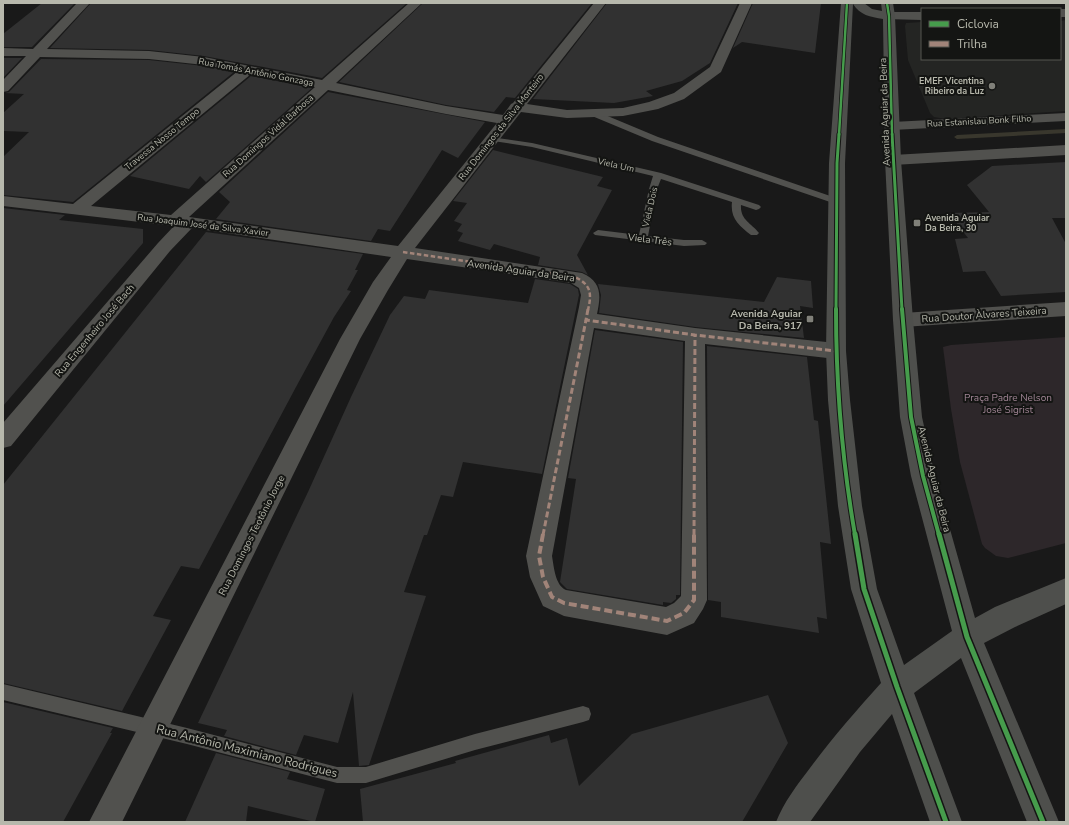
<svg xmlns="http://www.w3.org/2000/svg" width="1069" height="825" viewBox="0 0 1069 825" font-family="'Nunito Sans',sans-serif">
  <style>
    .built { fill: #242523 }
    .green { fill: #2d272a }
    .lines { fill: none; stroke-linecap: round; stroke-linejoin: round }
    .stream { fill: #39372d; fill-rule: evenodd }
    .building { fill: #313131 }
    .service { fill: #51514e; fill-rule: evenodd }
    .minor { fill: #51514e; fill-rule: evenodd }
    .secondary { fill: #4e4f4c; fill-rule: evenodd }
    .quiet-far2 { stroke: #a18479; stroke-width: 2.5; stroke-dasharray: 4.5 2.5; stroke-linecap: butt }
    .quiet-far1 { stroke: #a18479; stroke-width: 3; stroke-dasharray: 6 3; stroke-linecap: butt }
    .quiet { stroke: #a18479; stroke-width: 4; stroke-dasharray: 8 4; stroke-linecap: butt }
    .cycleway-far3-casing { stroke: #141513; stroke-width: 4 }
    .cycleway-far2-casing { stroke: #141513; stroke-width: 5 }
    .cycleway-far1-casing { stroke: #141513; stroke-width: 6 }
    .cycleway-casing { stroke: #141513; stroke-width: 8 }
    .cycleway-far3 { stroke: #469c4c; stroke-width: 2.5 }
    .cycleway-far2 { stroke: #469c4c; stroke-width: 3 }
    .cycleway-far1 { stroke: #469c4c; stroke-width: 4 }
    .cycleway { stroke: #469c4c; stroke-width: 5 }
    .poi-dot { fill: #808079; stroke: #141513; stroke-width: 1.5 }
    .labels { text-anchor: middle; stroke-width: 4; stroke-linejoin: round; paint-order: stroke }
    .far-street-label { font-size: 9px; fill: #b7b8ac; stroke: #141513 }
    .far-poi-label { font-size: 9px; font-weight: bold; fill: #b7b8ac; stroke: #141513; text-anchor: end }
    .street-label { font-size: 10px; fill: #b7b8ac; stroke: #141513 }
    .poi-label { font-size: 10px; font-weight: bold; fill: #b7b8ac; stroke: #141513; text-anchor: end }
    .park-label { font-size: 10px; fill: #a18595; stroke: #141513 }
    .near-street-label { font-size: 12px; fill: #b7b8ac; stroke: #141513 }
  </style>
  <rect width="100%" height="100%" fill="#191919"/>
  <polygon class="built" points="1066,20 1066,111 946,119 934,117 930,113 908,60 905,26 906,23 922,22 922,59 1060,59 1060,21"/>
  <polygon class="green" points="1066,337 1066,543 1008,558 996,556 985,548 982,544 960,462 951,409 943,347 951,345"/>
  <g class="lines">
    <polygon class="stream" points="1066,129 1066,133 957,139 954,137 957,135"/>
  </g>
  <g class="building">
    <polygon points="42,3 75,3 32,47 3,47 3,34"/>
    <polygon points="91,3 407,3 322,78 204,56 149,50 50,48"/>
    <polygon points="423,3 592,3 515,98 506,97 494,112 446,105 339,82"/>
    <polygon points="607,3 738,3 710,63 682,81 646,91 653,96 614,103 533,99"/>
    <polygon points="753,3 821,3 815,53 742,42 733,48"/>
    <polygon points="3,58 22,58 3,78"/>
    <polygon points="41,59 149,60 204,66 234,72 73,202 3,195 3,157 29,132 3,131 3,113 24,94 5,93 9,92"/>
    <polygon points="251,76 312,88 206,182 200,176 189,189 130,176"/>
    <polygon points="328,92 485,122 458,158 442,150 390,231 378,229 371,241 216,219 230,202 219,192"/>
    <polygon points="493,150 603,177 597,186 612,190 577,255 588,275 582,272 538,265 540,257 494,244 490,250 458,241 463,233 457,231 462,224 454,221 467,203 453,201"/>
    <polygon points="1066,162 1066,218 1052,218 1066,244 1066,292 1001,296 985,271 963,272 955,239 968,238 949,213 989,212 967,185 992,166"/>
    <polygon points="3,208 65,215 59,220 143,229 143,243 3,406"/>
    <polygon points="206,232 363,254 355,270 358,270 347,290 351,291 334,317 296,387 199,569 181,566 153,616 171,620 122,711 3,683 3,485"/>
    <polygon points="777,277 811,281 813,308 800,306 804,338 695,327 599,313 601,295 598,284 764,302"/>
    <polygon points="535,279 570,284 578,289 579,295 542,474 463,462 453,497 441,495 427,535 424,535 404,592 426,596 369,765 359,766 353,692 338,743 304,735 296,755 224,736 227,730 198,723 308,492 351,397 390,315 404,296 425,299 429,290 528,303"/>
    <polygon points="595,330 683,342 680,595 676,595 676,599 671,603 663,602 663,605 567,589 560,582 576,479 568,478"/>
    <polygon points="707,346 807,357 814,420 818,421 831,544 820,542 827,619 817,617 819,633 721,617 721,602 708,600"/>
    <polygon points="768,695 788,743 742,822 363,822 360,789 456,763 455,761 549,735 551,743 567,738 579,786 632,734"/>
    <polygon points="3,702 113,728 110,733 112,733 63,822 3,822"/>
    <polygon points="216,753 290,772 287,779 325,789 315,822 248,806 246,822 185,822"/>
  </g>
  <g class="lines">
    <g class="service">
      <polygon points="592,112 598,112 658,137 839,199 841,201 839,203 833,203 652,141 592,116"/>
      <path d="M490 137 532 143 661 173 759 205 761 207 759 209 756 210 741 205C740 220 751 223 759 233L757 235H751C739 226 730 218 732 202L661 179 657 189 648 236 684 240H702L707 243 705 245 684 246 595 235 593 233 598 230 639 235 649 189 653 176 532 147 493 141H490L489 139Z"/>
      <polygon points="3,684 187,728 337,767 366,767 475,734 583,706 589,708 591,714 589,720 583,722 475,750 366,783 337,783 187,744 3,700"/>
    </g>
    <g class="minor">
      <path d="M77 3H90L47 49 149 51 204 57 322 80 409 3H422L336 83 446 106 503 115 511 104 513 103 594 3H606L527 104 567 110 623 108 649 102 674 93 710 67 740 3H752L721 72 684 99 658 109 623 116 567 118 521 112 415 248 582 273C602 282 601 295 597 314L695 328 836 343 843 346 846 351 843 356 836 359 705 344 707 600 703 609 694 623 667 635 564 616 543 606 530 577 526 556 579 307 581 295 579 288 571 283 407 259 388 290 360 339 122 822H89L340 339 373 282 391 257 192 228 170 251 11 446 3 448V423L158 243 174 226 3 206V196L73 204 238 71 204 65 149 59 40 57 8 91 3 92V80L26 56H3V48L33 49ZM251 74 315 87 171 215 91 206ZM328 90 446 114 497 123 398 246 189 217ZM594 328 685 341 681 596 674 603 666 607 566 590C555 585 554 567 552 556Z"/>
      <rect x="1060" y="9" width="6" height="8"/>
      <polygon points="889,12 922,12 922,20 885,19 883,16 885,13"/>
      <polygon points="1066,113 1066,121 892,130 887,129 885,126 887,123 892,122"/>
      <polygon points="1066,145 1066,155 893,165 887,163 885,160 887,157 893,155"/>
      <polygon points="1066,302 1066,316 903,327 896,325 893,320 896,315 903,313"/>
    </g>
    <path class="secondary" d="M841 3H864L872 9 882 11 881 3H893L895 16 901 160 913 320 922 417 935 476 975 618 995 607 1066 578V604L1015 627 984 643 1059 822H1027L961 658 914 693 962 822H930L892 714 860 752 810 822H776C784 802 797 785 810 768 833 737 856 711 881 683L851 589 838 506 828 400 826 351 829 163ZM853 4C860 15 870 17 883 19L885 160 893 320 900 417 911 476 952 631 904 665 877 589 862 506 850 400 846 351 845 163Z"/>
    <path class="quiet-far2" d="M403 252 575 277C591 285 592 293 588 310"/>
    <g class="quiet-far1">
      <polyline points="588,309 586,320 695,335 836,351"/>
      <polyline points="543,535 586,320"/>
      <polyline points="694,535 695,335"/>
    </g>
    <polyline class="quiet" points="543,534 539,556 543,577 552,597 564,603 667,621 684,613 694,600 694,534"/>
    <defs>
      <g id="cycleway-far3">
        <polyline points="887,3 889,16 892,135"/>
        <polyline points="839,135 847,3"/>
      </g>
      <g id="cycleway-far2">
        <polyline points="892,134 902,310"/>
        <polyline points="836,310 837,163 839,134"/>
      </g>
      <g id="cycleway-far1">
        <path d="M836 309C836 384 842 460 855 535"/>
        <polyline points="902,309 911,417 923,476 939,535"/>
      </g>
      <g id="cycleway">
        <polyline points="855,534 864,589 897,687 946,822"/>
        <polyline points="939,534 967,637 1043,822"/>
      </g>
    </defs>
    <use href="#cycleway-far3" class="cycleway-far3-casing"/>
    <use href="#cycleway-far2" class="cycleway-far2-casing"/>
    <use href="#cycleway-far1" class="cycleway-far1-casing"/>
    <use href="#cycleway" class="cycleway-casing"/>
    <use href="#cycleway-far3" class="cycleway-far3"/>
    <use href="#cycleway-far2" class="cycleway-far2"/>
    <use href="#cycleway-far1" class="cycleway-far1"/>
    <use href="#cycleway" class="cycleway"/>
  </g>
  <g class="poi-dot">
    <circle cx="992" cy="86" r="4"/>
    <rect x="913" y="219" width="8" height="8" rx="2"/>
    <rect x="806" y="315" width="8" height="8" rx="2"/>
  </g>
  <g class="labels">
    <g class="far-street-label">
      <text transform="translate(256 72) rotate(11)" y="3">Rua Tomás Antônio Gonzaga</text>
      <text transform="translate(979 121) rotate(-3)" y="3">Rua Estanislau Bonk Filho</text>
      <text transform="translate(501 127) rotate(-52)" y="3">Rua Domingos da Silva Monteiro</text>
      <text transform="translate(268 136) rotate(-42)" y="3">Rua Domingos Vidal Barbosa</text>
      <text transform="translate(162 139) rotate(-39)" y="3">Travessa Nosso Tempo</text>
      <text transform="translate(616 165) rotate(13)" y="3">Viela Um</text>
      <text transform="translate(650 207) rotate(-77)" y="3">Viela Dois</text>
      <text transform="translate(203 225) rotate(7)" y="3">Rua Joaquim José da Silva Xavier</text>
    </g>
    <g class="far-poi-label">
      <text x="984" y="84">EMEF Vicentina<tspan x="984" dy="10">Ribeiro da Luz</tspan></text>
      <text x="925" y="221" text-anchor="start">Avenida Aguiar<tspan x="925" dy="10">Da Beira, 30</tspan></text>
    </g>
    <g class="street-label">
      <text transform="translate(884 112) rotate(-92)" y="4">Avenida Aguiar da Beira</text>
      <text transform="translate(650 239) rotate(7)" y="4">Viela Três</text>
      <text transform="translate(521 270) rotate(8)" y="4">Avenida Aguiar da Beira</text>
      <text transform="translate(984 314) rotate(-4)" y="4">Rua Doutor Àlvares Teixeira</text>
      <text transform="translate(94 330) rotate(-50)" y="4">Rua Engenheiro José Bach</text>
      <text transform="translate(935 479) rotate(76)" y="4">Avenida Aguiar da Beira</text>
      <text transform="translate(251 535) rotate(-63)" y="4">Rua Domingos Teotônio Jorge</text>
    </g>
    <g class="poi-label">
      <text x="802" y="317">Avenida Aguiar<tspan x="802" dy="12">Da Beira, 917</tspan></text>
    </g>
    <g class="park-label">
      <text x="1008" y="401">Praça Padre Nelson<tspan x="1008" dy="12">José Sigrist</tspan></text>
    </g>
    <g class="near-street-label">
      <text transform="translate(247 751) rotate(14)" y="4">Rua Antônio Maximiano Rodrigues</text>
    </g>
  </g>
  <rect width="1069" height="825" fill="none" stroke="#b7b8ac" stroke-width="8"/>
  <rect x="921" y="8" width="140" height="52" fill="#141513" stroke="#555650"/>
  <rect x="929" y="21" width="20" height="6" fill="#469c4c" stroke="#555650"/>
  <text x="957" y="28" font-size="12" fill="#b7b8ac">Ciclovia</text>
  <rect x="929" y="41" width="20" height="6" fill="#a18479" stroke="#555650"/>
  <text x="957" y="48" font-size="12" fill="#b7b8ac">Trilha</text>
</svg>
